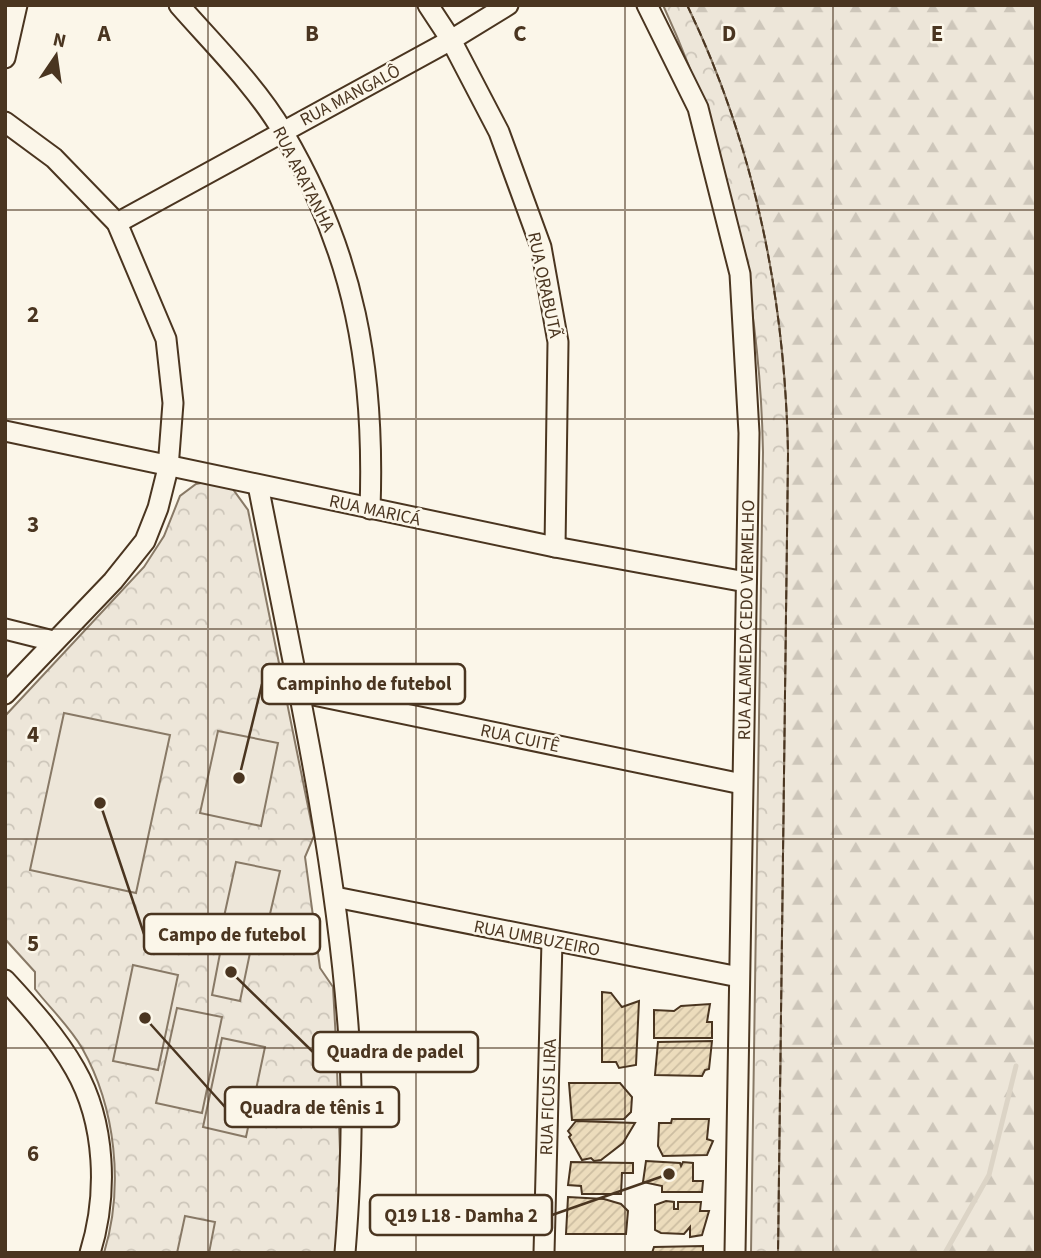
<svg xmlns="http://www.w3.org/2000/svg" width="1041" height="1258" viewBox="0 0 1041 1258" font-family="'Source Sans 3',sans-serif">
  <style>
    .forest { fill: url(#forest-firs); stroke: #887966; stroke-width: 2 }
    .park { fill: url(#park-crowns); stroke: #887966; stroke-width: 2 }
    .pitch { fill: #ede6d9; stroke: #887966; stroke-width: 2 }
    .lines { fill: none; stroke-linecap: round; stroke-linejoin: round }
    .stream { stroke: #dcd4c6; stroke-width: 5 }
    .building { fill: url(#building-hatch); stroke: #4a3520; stroke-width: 2 }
    .minor-casing { stroke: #4a3520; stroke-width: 23 }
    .minor { stroke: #fbf6e9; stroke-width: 19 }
    .fence { stroke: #4a3520; stroke-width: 2; stroke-dasharray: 9 3.5; stroke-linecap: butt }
    .grid { fill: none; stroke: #4a3520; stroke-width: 2; stroke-opacity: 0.55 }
    .labels { text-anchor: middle; stroke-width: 5; stroke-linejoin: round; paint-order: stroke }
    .street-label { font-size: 18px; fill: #4a3520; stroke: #fbf6e9 }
    .grid-label { font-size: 23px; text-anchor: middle; font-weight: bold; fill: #4a3520; stroke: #fbf6e9; stroke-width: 5; stroke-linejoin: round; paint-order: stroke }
    .leader { fill: none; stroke: #4a3520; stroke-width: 2.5 }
    .callout-dot { fill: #4a3520; stroke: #fbf6e9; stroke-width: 2.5 }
    .callout { fill: #fbf6e9; stroke: #4a3520; stroke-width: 2.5 }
    .callout-label { font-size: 19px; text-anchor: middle; font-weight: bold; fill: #4a3520 }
  </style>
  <defs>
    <pattern id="forest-firs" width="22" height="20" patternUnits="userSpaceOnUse" patternTransform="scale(1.75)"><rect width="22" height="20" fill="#ede6d9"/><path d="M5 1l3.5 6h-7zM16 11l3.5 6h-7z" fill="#cdc6ba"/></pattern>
    <pattern id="park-crowns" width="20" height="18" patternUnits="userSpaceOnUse" patternTransform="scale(1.75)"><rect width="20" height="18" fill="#ede6d9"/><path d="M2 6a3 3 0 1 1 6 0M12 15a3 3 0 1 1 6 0" fill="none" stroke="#cdc6ba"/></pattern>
    <pattern id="building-hatch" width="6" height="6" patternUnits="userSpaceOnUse" patternTransform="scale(1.75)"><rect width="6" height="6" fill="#ecdcbc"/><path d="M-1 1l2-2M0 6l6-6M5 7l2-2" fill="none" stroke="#ccbda1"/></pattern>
  </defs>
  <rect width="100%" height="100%" fill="#fbf6e9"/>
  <path class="forest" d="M687 5H1036V1253H778L788 454C785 299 755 146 687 5Z"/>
  <g class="park">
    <path d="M663 5H687C755 146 785 299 788 454L778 1253H751L763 452C760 295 729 148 663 5Z"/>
    <path d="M206 482 232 488 248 510 314 836 305 857 320 968 333 987 336 1042 340 1151 337 1253H104C124 1187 116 1108 82 1048 70 1027 50 1008 35 989V972L5 939V716L144 567 164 536 180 496 196 484Z"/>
  </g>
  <g class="pitch">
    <polygon points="64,713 170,735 136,893 30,870"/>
    <polygon points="218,731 278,743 261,826 200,813"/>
    <polygon points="236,862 280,871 263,944 220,935"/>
    <polygon points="222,943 251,948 240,1001 212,995"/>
    <polygon points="133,965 178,975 158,1070 113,1061"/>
    <polygon points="177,1008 222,1017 202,1113 156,1103"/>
    <polygon points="222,1038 265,1047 246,1137 203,1127"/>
    <polygon points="185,1216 215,1222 209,1253 177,1253"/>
  </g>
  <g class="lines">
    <polyline class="stream" points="945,1253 989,1175 1016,1066"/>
  </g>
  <g class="building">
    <polygon points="602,992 611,993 622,1007 639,1001 636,1065 619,1068 616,1062 602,1062"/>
    <polygon points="710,1004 707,1022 712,1022 712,1038 654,1038 654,1010 674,1011 681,1006"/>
    <polygon points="712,1041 709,1069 705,1070 702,1076 655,1075 658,1042"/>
    <polygon points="569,1083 620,1083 632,1097 631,1112 624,1119 572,1120"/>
    <polygon points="672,1119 709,1119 707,1139 713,1141 707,1155 663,1156 658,1146 659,1123 671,1123"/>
    <polygon points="576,1121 635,1123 623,1143 601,1160 594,1161 591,1158 582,1160 569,1137 571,1135 568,1131"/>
    <polygon points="646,1161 680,1163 681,1166 683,1162 693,1163 693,1181 703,1181 702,1192 662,1192 662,1186 643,1182"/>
    <polygon points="571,1162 633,1163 633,1173 622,1173 621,1194 582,1194 581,1186 568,1185"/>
    <polygon points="568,1197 604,1199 621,1204 628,1211 626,1234 566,1234"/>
    <polygon points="666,1201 674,1202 674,1209 678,1209 678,1202 701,1202 700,1211 709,1211 702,1235 690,1237 690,1227 684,1234 661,1233 655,1230 655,1205"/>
    <polygon points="703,1246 703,1253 652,1253 654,1247"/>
  </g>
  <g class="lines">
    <defs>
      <g id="minor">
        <path d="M179 5C214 45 256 86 283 132 355 254 375 370 370 509"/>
        <polyline points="428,5 451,40 499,132 541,247 558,342 555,547"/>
        <polyline points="647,5 698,108 740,274 749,433 735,1253"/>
        <polyline points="5,58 17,5"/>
        <polyline points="5,122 54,158 117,223 166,339 173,403 168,468 158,508 145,541 113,581 5,694"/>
        <polyline points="117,223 451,40 508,5"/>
        <polyline points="5,431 555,547 746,582"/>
        <path d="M258 485C293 664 334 843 348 1025 354 1099 351 1178 345 1253"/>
        <polyline points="5,629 53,641"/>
        <polyline points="299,692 742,784"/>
        <polyline points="335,897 739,977"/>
        <path d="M5 980C30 1007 57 1037 75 1069 106 1123 108 1195 90 1253"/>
        <polyline points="544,1253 552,941"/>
      </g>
    </defs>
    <use href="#minor" class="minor-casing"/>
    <use href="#minor" class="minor"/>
    <path class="fence" d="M687 5C755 146 785 299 788 454L778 1253"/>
  </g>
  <path class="grid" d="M208 5V1253M416 5V1253M625 5V1253M833 5V1253M5 210H1036M5 419H1036M5 629H1036M5 839H1036M5 1048H1036"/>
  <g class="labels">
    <g class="street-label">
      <text transform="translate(350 95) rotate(-28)" y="6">RUA MANGALÔ</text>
      <text transform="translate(304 179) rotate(63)" y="6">RUA ARATANHA</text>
      <text transform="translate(545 285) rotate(78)" y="6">RUA ORABUTÃ</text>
      <text transform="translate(375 510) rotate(12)" y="6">RUA MARICÁ</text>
      <text transform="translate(746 620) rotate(-89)" y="6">RUA ALAMEDA CEDO VERMELHO</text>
      <text transform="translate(520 738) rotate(12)" y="6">RUA CUITÊ</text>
      <text transform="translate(537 938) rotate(11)" y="6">RUA UMBUZEIRO</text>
      <text transform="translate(548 1097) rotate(-88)" y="6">RUA FICUS LIRA</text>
    </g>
  </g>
  <g class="grid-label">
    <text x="104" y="41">A</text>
    <text x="312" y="41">B</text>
    <text x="520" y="41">C</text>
    <text x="729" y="41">D</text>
    <text x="937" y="41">E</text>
    <text x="33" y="322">2</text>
    <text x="33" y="532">3</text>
    <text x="33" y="742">4</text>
    <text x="33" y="951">5</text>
    <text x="33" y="1161">6</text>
  </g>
  <path class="leader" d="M239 778L262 684M100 803L144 934M231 972L313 1052M145 1018L225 1107M669 1174L552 1215"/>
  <g class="callout-dot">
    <circle cx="239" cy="778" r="7"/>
    <circle cx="100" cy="803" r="7"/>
    <circle cx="231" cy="972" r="7"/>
    <circle cx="145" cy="1018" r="7"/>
    <circle cx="669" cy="1174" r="7"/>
  </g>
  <g class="callout">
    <rect x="262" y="664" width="203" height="40" rx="7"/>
    <rect x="144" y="914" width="176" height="40" rx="7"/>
    <rect x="313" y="1032" width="165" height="40" rx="7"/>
    <rect x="225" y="1087" width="174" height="40" rx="7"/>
    <rect x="370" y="1195" width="182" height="40" rx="7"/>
  </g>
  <g class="callout-label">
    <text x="364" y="690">Campinho de futebol</text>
    <text x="232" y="941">Campo de futebol</text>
    <text x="395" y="1058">Quadra de padel</text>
    <text x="312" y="1114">Quadra de tênis 1</text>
    <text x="461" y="1222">Q19 L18 - Damha 2</text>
  </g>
  <rect width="1041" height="1258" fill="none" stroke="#4a3520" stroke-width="14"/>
  <g transform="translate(56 56) rotate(13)" stroke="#fbf6e9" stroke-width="5" paint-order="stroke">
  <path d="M0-5L12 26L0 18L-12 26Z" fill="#4a3520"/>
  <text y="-10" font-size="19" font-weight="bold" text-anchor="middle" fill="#4a3520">N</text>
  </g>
</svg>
